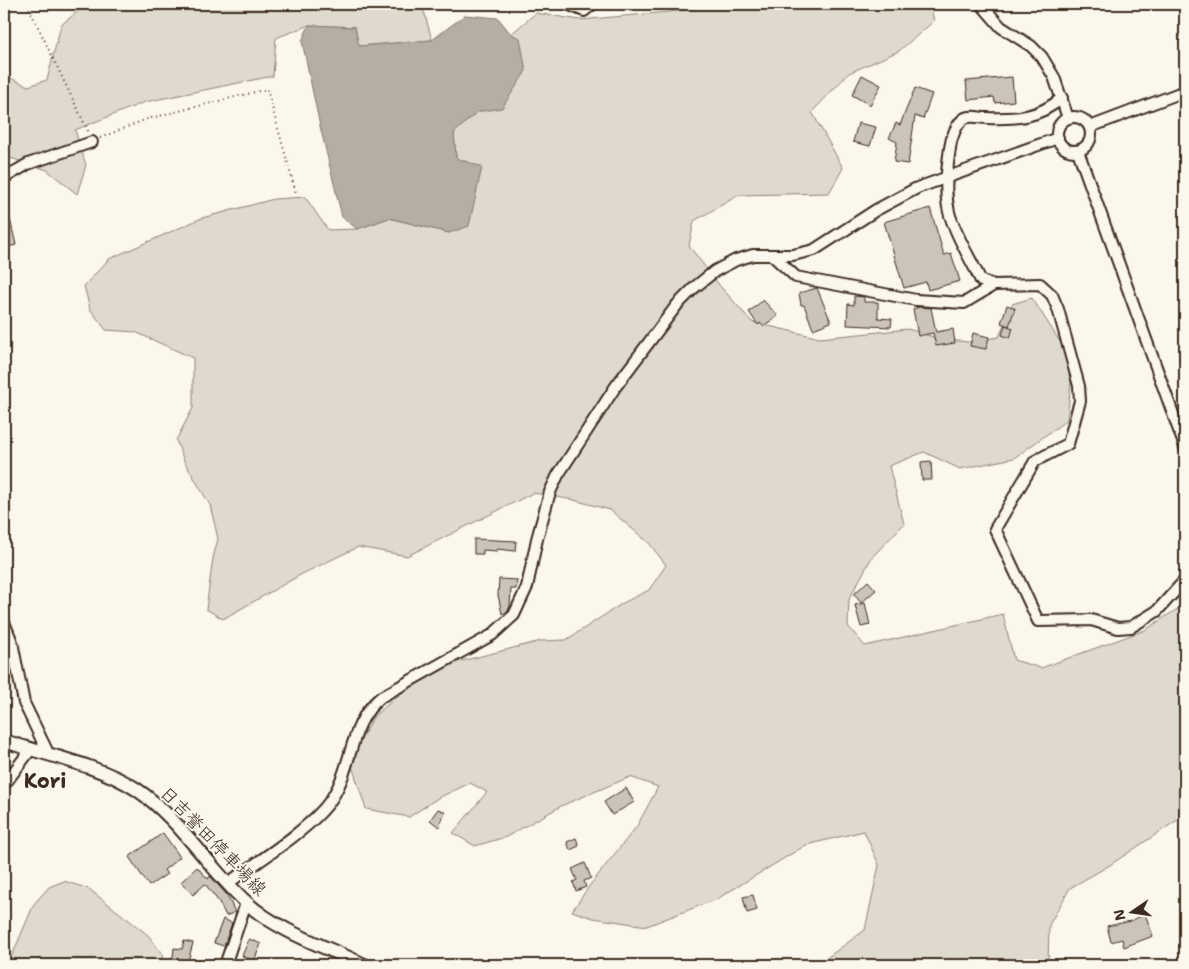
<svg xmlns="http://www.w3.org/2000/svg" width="1189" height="969" viewBox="0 0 1189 969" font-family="'Shantell Sans','Klee One',sans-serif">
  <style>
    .green { fill: #dfd9ce; stroke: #8d8276 }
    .water { fill: #b6aea2; stroke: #85796d }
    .building { fill: #ccc4b9; stroke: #3b2a1e }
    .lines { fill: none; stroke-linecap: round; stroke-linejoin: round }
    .minor-casing { stroke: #3b2a1e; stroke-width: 14 }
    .major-casing { stroke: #3b2a1e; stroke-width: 16 }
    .path { stroke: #3b2a1e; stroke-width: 2; stroke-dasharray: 1 4; stroke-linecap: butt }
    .minor { stroke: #fbf7ec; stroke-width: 10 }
    .major { stroke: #fbf7ec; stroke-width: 12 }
    .labels { text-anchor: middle; stroke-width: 4; stroke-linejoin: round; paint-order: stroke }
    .street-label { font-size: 18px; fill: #3b2a1e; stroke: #fbf7ec }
    .quarter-label { font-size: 20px; font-weight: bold; fill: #3b2a1e; stroke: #fbf7ec }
  </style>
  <rect width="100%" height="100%" fill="#fbf7ec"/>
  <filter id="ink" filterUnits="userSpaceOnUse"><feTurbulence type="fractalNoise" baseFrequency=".02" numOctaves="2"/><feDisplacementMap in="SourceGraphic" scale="10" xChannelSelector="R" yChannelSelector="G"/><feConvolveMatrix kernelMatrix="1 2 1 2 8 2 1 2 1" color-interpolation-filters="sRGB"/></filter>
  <g filter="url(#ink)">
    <g class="green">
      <polygon points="87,4 422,4 432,40 358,46 355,27 309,25 276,38 273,76 145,102 75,130 86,165 77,194 47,170 4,156 4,75 28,86 47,80 61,25"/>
      <polygon points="716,4 930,4 934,21 899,51 849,73 812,112 843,168 829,193 739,195 694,221 689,246 720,286 752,322 820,338 908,329 940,339 968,342 999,337 1012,304 1032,298 1073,362 1067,420 1014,458 960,469 924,452 889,466 904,524 872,557 849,599 848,626 865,646 1003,614 1014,660 1041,668 1145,630 1185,604 1185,815 1110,865 1070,888 1049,925 1048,965 817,965 865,930 879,865 864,831 806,845 717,899 647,926 593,918 572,911 590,885 637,826 658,787 630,777 563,805 506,837 475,846 453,833 487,792 470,783 438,798 409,817 366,809 350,760 374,716 430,669 541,641 566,640 623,603 649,590 666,565 649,543 610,510 574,500 533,493 407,556 358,547 302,574 223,619 206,609 213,558 218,539 210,505 184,461 176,440 193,408 193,358 135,332 106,330 90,309 84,286 109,259 202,218 274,199 305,197 328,230 357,229 389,218 449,233 456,158 454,133 477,112 511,34 536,13 580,20 679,11"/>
      <polygon points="64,881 89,889 148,935 163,955 159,965 8,965 34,904 49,887"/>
    </g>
    <polygon class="water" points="465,15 498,18 511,34 520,38 526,71 502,108 477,112 454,133 456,158 482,167 469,226 449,233 389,218 357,229 342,217 320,126 302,41 309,25 355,27 359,46 432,40"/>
    <g class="building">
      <polygon points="862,75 881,85 870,105 852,95"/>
      <polygon points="1012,77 1014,101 995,103 994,97 968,100 966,81"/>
      <polygon points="915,88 932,94 923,119 915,116 908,164 894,162 897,142 889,138 896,123 900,125"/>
      <polygon points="858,123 876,127 870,146 853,142"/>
      <polygon points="7,206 16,245 4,248 4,207"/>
      <polygon points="930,208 944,255 951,253 960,281 928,290 926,282 904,288 884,222"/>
      <polygon points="817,288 831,322 813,329 804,305 801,305 799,293"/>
      <polygon points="854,296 864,297 864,302 878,302 878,318 892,319 891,327 847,325 848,304 854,305"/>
      <polygon points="763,300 778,316 763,326 760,323 758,325 749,312"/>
      <polygon points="1007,305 1015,308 1009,326 1001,323"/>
      <polygon points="919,307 931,308 936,332 953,329 955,343 936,346 933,333 918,336 913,309"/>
      <polygon points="1005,325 1013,328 1010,338 1002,335"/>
      <polygon points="973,333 989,337 986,349 970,346"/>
      <polygon points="931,461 932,480 922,480 921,462"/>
      <polygon points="474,539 516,541 515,551 497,549 497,551 483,550 483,554 474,554"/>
      <polygon points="499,579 517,580 516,589 511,589 510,606 508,611 502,614 498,595"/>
      <polygon points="868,581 876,590 861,603 854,594"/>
      <polygon points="865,603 870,625 861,627 855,605"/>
      <polygon points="626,788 634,802 612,815 604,802"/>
      <polygon points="438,809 445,812 439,827 430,820"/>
      <polygon points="163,833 180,857 164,870 167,874 149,886 129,857"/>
      <polygon points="576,838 579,846 570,850 567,842"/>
      <polygon points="585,863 591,878 584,881 586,887 576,891 573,882 577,880 572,869"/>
      <polygon points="197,867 208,879 210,876 227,895 235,912 226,916 219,902 205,884 193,895 181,882"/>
      <polygon points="753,895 757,910 747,913 743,897"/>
      <polygon points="1145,914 1153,936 1124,947 1122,939 1111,942 1107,926 1131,921"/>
      <polygon points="223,919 232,923 224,946 214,943"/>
      <polygon points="249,939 261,944 254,961 242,956"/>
      <polygon points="184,941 193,943 187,965 172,965 174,948 182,949"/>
    </g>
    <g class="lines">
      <defs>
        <g id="minor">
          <polyline points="567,4 584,11 593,4"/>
          <polyline points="981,4 1001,27 1031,46 1042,57 1054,77 1068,118"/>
          <path d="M1062 98C1038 118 1017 119 987 118 980 118 972 115 965 118 956 123 951 139 950 148 947 169 944 191 949 212 955 235 971 259 981 281L994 285 1040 284 1052 295 1058 309 1079 386 1080 401 1068 444 1035 461 995 529 1038 621 1091 620 1118 628 1131 627 1157 611 1185 580"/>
          <circle cx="1074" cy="134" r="17"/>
          <polyline points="1090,127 1185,91"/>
          <polyline points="1078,151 1185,447"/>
          <polyline points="4,178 28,164 92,142"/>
          <polyline points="772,255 796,277 916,300 964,303 994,285"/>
          <polyline points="4,622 12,642 24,703 49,755"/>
          <polyline points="4,785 31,749"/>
          <path d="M228 883C257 862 314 827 332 798 354 764 348 724 381 697L492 635 514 615 527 587 537 539 550 492 558 475 616 386 677 305 695 287 715 271 736 260 753 255H793L814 250 876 210 917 188 1058 138"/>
          <polyline points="225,965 246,903"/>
        </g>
        <path id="major" d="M4 741C44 754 101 766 136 789 180 818 208 868 247 903 277 931 327 947 364 965"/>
      </defs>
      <use href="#minor" class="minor-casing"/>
      <use href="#major" class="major-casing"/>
      <g class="path">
        <polyline points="27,4 89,133"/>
        <polyline points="100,138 147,119 267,89 296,193"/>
      </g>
      <use href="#minor" class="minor"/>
      <use href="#major" class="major"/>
    </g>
  </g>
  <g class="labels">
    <g class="street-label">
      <text transform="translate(213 841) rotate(46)" y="6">日吉誉田停車場線</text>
    </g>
    <g class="quarter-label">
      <text x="45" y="788">Kori</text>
    </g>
  </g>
  <rect width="1189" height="969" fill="none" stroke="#fbf7ec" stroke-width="20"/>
  <rect x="10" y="10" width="1169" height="949" fill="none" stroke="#3b2a1e" stroke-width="2" filter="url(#ink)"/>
  <g transform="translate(1132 912) rotate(257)" stroke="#fbf7ec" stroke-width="4" paint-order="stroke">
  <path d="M0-4L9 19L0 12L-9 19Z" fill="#3b2a1e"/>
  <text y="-8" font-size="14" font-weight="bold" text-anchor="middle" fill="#3b2a1e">N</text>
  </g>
</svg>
